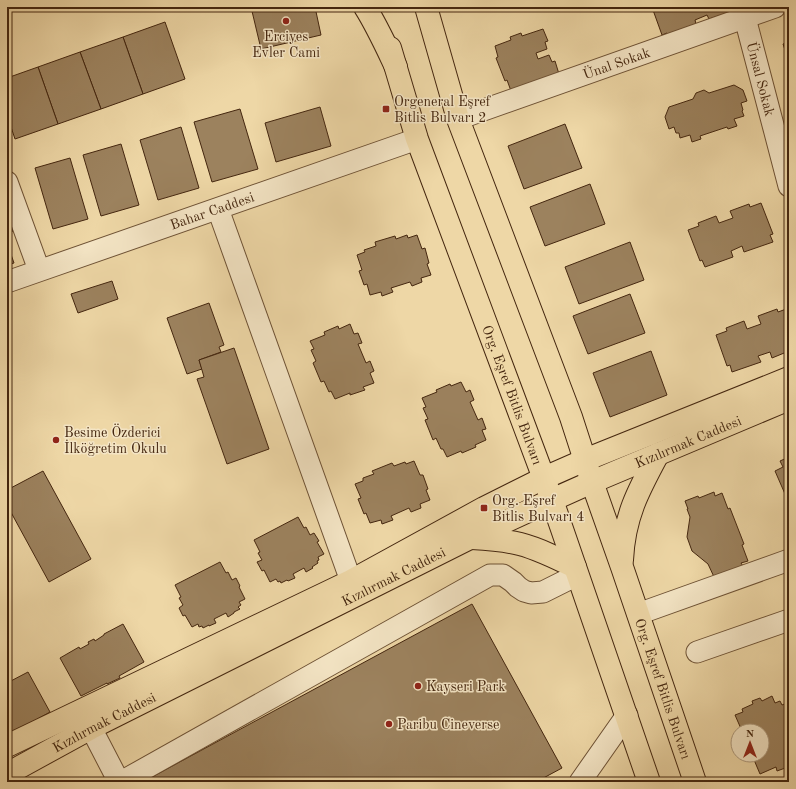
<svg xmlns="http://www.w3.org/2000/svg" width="796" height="789" viewBox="0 0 796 789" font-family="'Old Standard TT',serif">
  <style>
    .building { fill: #9c825e; stroke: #44260f }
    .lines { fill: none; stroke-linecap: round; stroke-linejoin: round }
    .minor-casing { stroke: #6e5235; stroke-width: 23 }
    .major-casing { stroke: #44260f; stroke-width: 24 }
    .highway-casing { stroke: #44260f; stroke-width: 24 }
    .minor { stroke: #f4e5c5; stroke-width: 21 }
    .major { stroke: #eed7a6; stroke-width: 22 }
    .highway { stroke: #eed7a6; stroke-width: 22 }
    .poi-dot { fill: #8f2418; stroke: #f4e5c5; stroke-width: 1.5 }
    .labels { text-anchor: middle; stroke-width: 3; stroke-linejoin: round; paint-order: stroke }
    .poi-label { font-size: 14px; fill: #44260f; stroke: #f4e5c5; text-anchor: start }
    .street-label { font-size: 14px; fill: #44260f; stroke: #f4e5c5 }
  </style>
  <rect width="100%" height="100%" fill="#eed7a6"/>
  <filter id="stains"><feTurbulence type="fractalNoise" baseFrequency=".005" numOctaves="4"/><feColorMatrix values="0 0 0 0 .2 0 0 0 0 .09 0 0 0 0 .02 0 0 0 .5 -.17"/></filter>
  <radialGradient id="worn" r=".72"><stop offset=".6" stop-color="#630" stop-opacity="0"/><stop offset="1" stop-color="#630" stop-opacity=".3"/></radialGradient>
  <g class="building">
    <polygon points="251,7 315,7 321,35 261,49"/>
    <polygon points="658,7 742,7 737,8 738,12 719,19 718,16 709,19 707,15 695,20 696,24 687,27 668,36 667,33 662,35 653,10 658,8"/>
    <polygon points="165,22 185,79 143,94 123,37"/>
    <polygon points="543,29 548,41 545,42 547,49 536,53 538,59 549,55 552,62 555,61 559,74 511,91 507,80 505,81 496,58 498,57 495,46 511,40 510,37 521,33 522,36"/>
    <polygon points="123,37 143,94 101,109 80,52"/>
    <polygon points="789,42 789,62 783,44"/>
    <polygon points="80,52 101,109 58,124 38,67"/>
    <polygon points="38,67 58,124 15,139 7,115 7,78"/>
    <polygon points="734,85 743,90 747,101 741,103 743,110 742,111 744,116 734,119 737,126 728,129 727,127 700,136 701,139 692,142 690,135 680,138 679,133 676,133 674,127 669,129 665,117 669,107 693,99 696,93 704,90 709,93"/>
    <polygon points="320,107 331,146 276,162 265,123"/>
    <polygon points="240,109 258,169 212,182 194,122"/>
    <polygon points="565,124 582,168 524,189 508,146"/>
    <polygon points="181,127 199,188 158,200 140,140"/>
    <polygon points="121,144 139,205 101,216 83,155"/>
    <polygon points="70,158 88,219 53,229 35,168"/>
    <polygon points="590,184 605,224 545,246 530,207"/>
    <polygon points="761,203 773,234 770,235 773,242 744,252 742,246 731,251 733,257 705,267 702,260 700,261 688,230 699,226 698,223 716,216 719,223 733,218 730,211 749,204 750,207"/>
    <polygon points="7,215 13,231 7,233"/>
    <polygon points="7,234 11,245 8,246 14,263 7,265"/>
    <polygon points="407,235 408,238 417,235 422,249 425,248 429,263 427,264 431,275 421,278 422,282 412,286 410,282 391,288 393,292 382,296 381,292 370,295 367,284 364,285 359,271 362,270 357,255 365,252 364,250 376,246 375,242 395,236 396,239"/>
    <polygon points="630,242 644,280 579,304 565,267"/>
    <polygon points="112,281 118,299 78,313 71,294"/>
    <polygon points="630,294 645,333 588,354 573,316"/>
    <polygon points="209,303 224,345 219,347 221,352 199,360 202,369 187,374 167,318"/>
    <polygon points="789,308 789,351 772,358 770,352 758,356 761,362 732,372 730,365 727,366 716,335 727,331 726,328 744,321 747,329 761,324 758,316 777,309 778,312"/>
    <polygon points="350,324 354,334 358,333 362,343 358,344 366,363 370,361 374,371 370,373 374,383 363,387 365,390 350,395 350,393 335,399 331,391 329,392 324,381 321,382 313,363 316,361 311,350 314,349 310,341 325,335 324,332 338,326 339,329"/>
    <polygon points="234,348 269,449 227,464 197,379 204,377 199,360"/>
    <polygon points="651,351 667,395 610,417 593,373"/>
    <polygon points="461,382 466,392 470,390 474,400 470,402 478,420 482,418 486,429 482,430 486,440 475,445 476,447 462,453 461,451 447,457 443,449 441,449 436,438 433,440 425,420 428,419 423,408 426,407 422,398 437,392 436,390 450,384 451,386"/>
    <polygon points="789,457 789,493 789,492 785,494 775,471 783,467 780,461"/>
    <polygon points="414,461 420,475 423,475 428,489 426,490 430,500 420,504 421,508 411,512 409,508 391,516 393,520 382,524 381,520 370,523 366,513 364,514 358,499 361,498 355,484 363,481 363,478 374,474 372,471 392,463 394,466 405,462 406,464"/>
    <polygon points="43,471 91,559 49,582 7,505 7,490"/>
    <polygon points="714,492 715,496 722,493 728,509 730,508 744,544 742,545 748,561 741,563 743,566 715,579 708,564 692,551 687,537 690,517 687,509 688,509 685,501 698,496 699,498"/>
    <polygon points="298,517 304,528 306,527 310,535 314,533 319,541 317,542 324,554 318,557 319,560 317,561 318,563 312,567 313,568 306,572 304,568 293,574 295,578 288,581 287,580 281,583 280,581 278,582 276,579 270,582 264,570 262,571 257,562 262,560 258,553 260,552 254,540"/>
    <polygon points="220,562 226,573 228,572 232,580 236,578 240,586 239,587 245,599 239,602 241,605 238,607 240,609 234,612 234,613 228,617 226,613 214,619 216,623 209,626 209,625 203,628 202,626 199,627 198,624 192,627 185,615 183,616 179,608 183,605 179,598 181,597 175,585"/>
    <polygon points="472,604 562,768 536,782 153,782 150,778"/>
    <polygon points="123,624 144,662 119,676 120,678 107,684 107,683 81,696 60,658 79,647 80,649 89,644 88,642 94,639 95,641 104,635 104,634"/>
    <polygon points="28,672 50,712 7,736 7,683"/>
    <polygon points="772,696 775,703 780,701 782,705 789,702 789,762 786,763 788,767 777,771 776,767 760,774 752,755 762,755 762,731 742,731 735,715 743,712 742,709 753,704 752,701 760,698 762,701"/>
  </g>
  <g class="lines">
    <defs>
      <g id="minor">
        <path id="s1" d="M745 18 789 186"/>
        <path id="s2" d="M458 119 775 7"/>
        <polyline points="7,182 39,270"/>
        <polyline points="218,209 351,581"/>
        <path id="s3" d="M7 282 417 139"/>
        <polyline points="638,614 789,560"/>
        <polyline points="697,652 789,620"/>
        <polyline points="91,728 119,782"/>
        <polyline points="121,782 490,575 503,575 513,582 518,587 524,591 531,593 543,592 577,575"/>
        <polyline points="580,782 627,715"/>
      </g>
      <g id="major">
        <path id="s4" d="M426 7 458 119 571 417 592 482 622 567 695 782"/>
        <path id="s5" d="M390 48 417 139 552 500 649 782"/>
        <path d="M470 538C486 539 504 540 520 544 539 549 557 558 575 567"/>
        <path d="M622 560C624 517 638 491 658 454"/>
        <polyline points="7,746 351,581 484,508 544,478 585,460 789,378"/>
        <path id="s6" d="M7 774 91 728 470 538 552 500 592 482 789 399"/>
      </g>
      <path id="highway" d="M365 7C377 26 386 46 396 67"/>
    </defs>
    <use href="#minor" class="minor-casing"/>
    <use href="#major" class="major-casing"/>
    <use href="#highway" class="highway-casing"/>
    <use href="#minor" class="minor"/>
    <use href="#major" class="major"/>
    <use href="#highway" class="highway"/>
  </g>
  <g class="poi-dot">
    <circle cx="286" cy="21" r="4"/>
    <rect x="382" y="105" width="8" height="8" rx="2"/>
    <circle cx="56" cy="440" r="4"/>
    <rect x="480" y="504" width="8" height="8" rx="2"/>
    <circle cx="418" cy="686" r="4"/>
    <circle cx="389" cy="724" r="4"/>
  </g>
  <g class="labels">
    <g class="poi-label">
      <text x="286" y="41" text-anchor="middle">Erciyes<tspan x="286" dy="16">Evler Cami</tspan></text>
      <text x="394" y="106">Orgeneral Eşref<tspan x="394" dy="16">Bitlis Bulvarı 2</tspan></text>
      <text x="64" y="437">Besime Özderici<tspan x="64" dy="16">İlköğretim Okulu</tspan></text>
      <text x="492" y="505">Org. Eşref<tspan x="492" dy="16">Bitlis Bulvarı 4</tspan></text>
      <text x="426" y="691">Kayseri Park</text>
      <text x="397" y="729">Paribu Cineverse</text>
    </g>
    <g class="street-label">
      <text dy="5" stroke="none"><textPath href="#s2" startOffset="168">Ünal Sokak</textPath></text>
      <text dy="5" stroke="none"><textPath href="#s1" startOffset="63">Ünsal Sokak</textPath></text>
      <text dy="5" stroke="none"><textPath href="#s3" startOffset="217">Bahar Caddesi</textPath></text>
      <text dy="5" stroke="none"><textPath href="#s5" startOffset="368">Org. Eşref Bitlis Bulvarı</textPath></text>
      <text dy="5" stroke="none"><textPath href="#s6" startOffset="758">Kızılırmak Caddesi</textPath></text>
      <text dy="5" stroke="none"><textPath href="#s6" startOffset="434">Kızılırmak Caddesi</textPath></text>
      <text dy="5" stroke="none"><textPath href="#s4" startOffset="722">Org. Eşref Bitlis Bulvarı</textPath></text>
      <text dy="5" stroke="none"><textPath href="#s6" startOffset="110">Kızılırmak Caddesi</textPath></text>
    </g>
  </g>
  <rect width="796" height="789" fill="none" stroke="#eed7a6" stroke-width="24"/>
  <rect x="8" y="8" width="780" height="773" fill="none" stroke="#44260f" stroke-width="2"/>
  <rect x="12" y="12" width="772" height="765" fill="none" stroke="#44260f"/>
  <g transform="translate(750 743)"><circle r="19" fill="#f4e5c5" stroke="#ae997c"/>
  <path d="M0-3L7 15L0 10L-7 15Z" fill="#8f2418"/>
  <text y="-6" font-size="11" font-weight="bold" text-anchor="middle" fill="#44260f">N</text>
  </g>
  <rect width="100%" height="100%" filter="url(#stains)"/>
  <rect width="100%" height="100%" fill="url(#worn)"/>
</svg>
